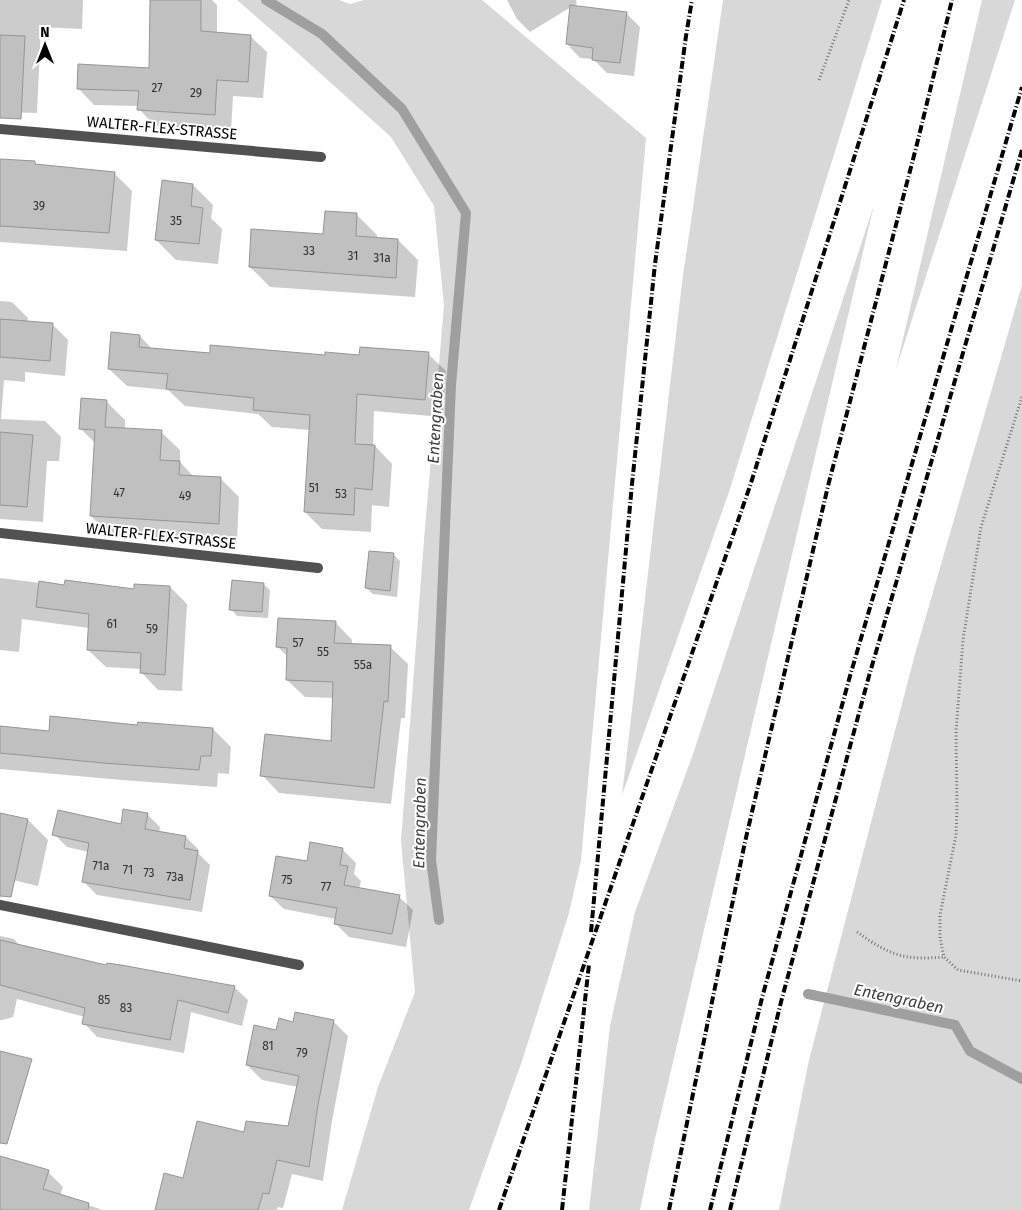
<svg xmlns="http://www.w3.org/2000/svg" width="1022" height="1210" viewBox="0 0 1022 1210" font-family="'Fira Sans',sans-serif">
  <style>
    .green { fill: #d8d8d8 }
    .shadow { fill: #0003 }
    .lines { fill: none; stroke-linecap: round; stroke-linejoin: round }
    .stream { stroke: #9f9f9f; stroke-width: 10 }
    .building { fill: #c0c0c0; stroke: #959595 }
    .path { stroke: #737373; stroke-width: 3; stroke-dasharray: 1 2.5; stroke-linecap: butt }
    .minor { stroke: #515151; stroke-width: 10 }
    .rail { stroke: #000; stroke-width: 4; stroke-dasharray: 8 2.5 1 2.5; stroke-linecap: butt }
    .labels { text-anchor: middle; stroke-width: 4; stroke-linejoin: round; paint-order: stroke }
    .number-label { font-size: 12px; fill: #303030 }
    .street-label { font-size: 15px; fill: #000; stroke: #fff }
    .water-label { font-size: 16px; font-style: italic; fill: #404040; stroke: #fff }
  </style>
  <rect width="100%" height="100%" fill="#fff"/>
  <g class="green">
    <polygon points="237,0 339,0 350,4 364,0 482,0 646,138 581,860 569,913 522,1061 469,1210 342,1210 378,1087 415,992 401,841 424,540 444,305 434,206 391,137 291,47"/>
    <polygon points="723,0 882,0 729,492 622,795 682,283"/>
    <polygon points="982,0 1015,0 896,369"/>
    <polygon points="874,205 654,1143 640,1210 589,1210 610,1026 635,912 693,754"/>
    <polygon points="1022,285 1022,1210 779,1210 809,1060 915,654"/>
  </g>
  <g class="shadow">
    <polygon points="0,0 83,0 82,29 41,27 37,113 0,112"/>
    <polygon points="151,0 212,0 217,5 217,33 250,36 267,52 263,98 233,96 231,131 155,126 139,109 139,106 94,105 78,88 151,70"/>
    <polygon points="507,0 576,0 577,4 573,6 626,13 640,27 634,76 607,73 593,59 580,58 567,44 571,7 530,32 517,19"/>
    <polygon points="34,163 37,166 114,173 132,191 127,251 0,242 0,183"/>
    <polygon points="193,185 213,205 211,218 222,229 218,264 176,260 156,240"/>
    <polygon points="357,215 377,235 377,238 398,240 418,260 415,297 270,287 250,267 325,236"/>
    <polygon points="0,301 12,302 28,318 27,322 52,324 68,340 65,376 25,372 25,382 4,380 1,419 45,421 61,437 59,461 47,461 43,522 0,519"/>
    <polygon points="140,336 152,349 211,354 326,357 428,354 446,371 442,417 374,411 373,446 375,446 392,464 389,507 372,505 371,532 322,529 305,512 310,430 272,427 258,414 185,406 168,390 127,386 109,369"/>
    <polygon points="106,401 125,420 125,429 161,432 180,450 180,462 194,477 220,478 239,497 237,542 110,535 91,516 95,443 80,428"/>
    <polygon points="394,555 400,561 397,597 373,594 366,588"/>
    <polygon points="0,578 65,586 135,591 170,587 187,604 182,691 158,690 141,672 141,669 106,667 88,650 89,628 22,619 19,652 0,650"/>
    <polygon points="263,584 270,590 268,618 237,616 231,609"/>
    <polygon points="335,622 352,640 352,645 390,647 408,664 405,718 401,718 391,804 279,793 262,775 332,742 334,698 305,697 287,680 288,657 277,646"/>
    <polygon points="139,726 213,729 231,747 229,774 218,773 217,787 122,780 0,769 0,728 50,732"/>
    <polygon points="0,814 28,820 48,840 38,886 0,877"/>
    <polygon points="147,814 160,827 159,833 186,837 199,850 198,853 210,865 202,912 97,895 84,882 89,852 67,847 54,834 122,825"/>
    <polygon points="342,849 356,863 354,874 361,881 359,889 399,897 413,910 406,947 349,937 335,923 336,919 284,909 270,896 308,863"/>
    <polygon points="0,936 14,939 20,946 107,967 234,987 248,1000 242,1026 191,1012 184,1053 97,1037 84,1023 85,1017 17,999 13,1017 3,1020 0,1020"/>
    <polygon points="333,1021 348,1036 332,1121 323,1181 292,1174 283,1208 278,1207 277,1210 156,1210 184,1179 245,1134 289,1127 298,1087 262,1080 247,1065 277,1031 294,1023"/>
    <polygon points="0,1168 48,1172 63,1187 60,1196 103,1210 0,1210"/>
  </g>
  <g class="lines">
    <g class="stream">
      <polyline points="266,0 322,34 402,109 466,213 451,385 431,860 439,920"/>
      <polyline points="808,994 955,1025 970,1051 1022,1079"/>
    </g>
  </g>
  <g class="building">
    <polygon points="150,0 201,0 201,31 251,35 248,82 217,80 215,115 137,110 139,91 77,89 78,64 149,68"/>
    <polygon points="570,5 627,12 620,63 592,60 593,48 566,44"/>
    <polygon points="0,35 25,36 21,119 0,118"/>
    <polygon points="0,159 35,161 35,164 115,172 109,233 0,226"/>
    <polygon points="162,180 193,184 191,206 203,208 199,244 155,240"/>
    <polygon points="325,211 357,213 356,236 398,239 396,278 249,267 251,229 323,234"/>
    <polygon points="0,319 53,323 50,361 0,357"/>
    <polygon points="111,332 140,335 139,347 210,353 210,345 325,355 325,352 359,355 360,347 429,352 425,400 357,394 355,444 375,445 372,490 355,488 354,515 304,512 310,415 253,410 254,398 166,389 168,374 108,369"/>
    <polygon points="81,398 107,400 105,427 162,430 160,460 180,461 179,475 221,477 219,524 90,516 95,430 79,429"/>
    <polygon points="0,432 33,435 27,507 0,505"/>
    <polygon points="369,551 394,553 390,591 365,588"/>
    <polygon points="65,580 134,589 134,584 170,586 165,675 140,673 141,653 87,650 89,614 36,607 39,581 64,585"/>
    <polygon points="232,580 264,583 262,612 229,610"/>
    <polygon points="278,618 336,621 334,643 391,645 388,702 384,701 374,788 260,776 265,734 331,741 333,682 286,680 287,648 276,647"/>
    <polygon points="50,716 137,725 138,722 213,728 211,756 201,756 199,770 103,763 0,753 0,726 49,731"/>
    <polygon points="123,809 148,813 145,829 186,836 184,848 198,851 190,900 82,882 89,843 52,835 58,810 121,824"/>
    <polygon points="0,813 28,819 11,897 0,896"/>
    <polygon points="310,842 343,848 340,865 348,866 344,885 400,895 392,934 334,924 337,908 269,896 276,856 307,861"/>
    <polygon points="0,940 106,965 107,963 121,965 235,986 228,1013 178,1000 170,1040 82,1024 85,1008 0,985"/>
    <polygon points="295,1012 334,1020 318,1105 309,1167 277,1160 269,1194 263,1193 258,1210 155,1210 164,1173 183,1178 197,1121 244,1132 246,1121 288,1126 299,1076 246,1065 254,1025 276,1030 279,1018 293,1022"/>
    <polygon points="0,1051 32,1059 7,1144 0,1143"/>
    <polygon points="0,1156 49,1170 43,1189 89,1203 88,1210 0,1210"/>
  </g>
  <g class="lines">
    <g class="path">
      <polyline points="819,80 849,0"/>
      <polyline points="1022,397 981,527 963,640 956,732 957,808 956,835 940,915 940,938 944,957 958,970 1022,981"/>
      <path d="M857 932C871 942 886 952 903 956 916 959 931 958 944 957"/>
    </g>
    <g class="minor">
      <polyline points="0,129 321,157"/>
      <polyline points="0,533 318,568"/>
      <polyline points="0,905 299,965"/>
    </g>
    <g class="rail">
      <polyline points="591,932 632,484 655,264 686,36 692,0"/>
      <polyline points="499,1210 750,486 904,0"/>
      <polyline points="562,1210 589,964"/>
      <polyline points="669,1210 745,842 828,486 917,144 952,0"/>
      <polyline points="710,1210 762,998 850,676 1022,87"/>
      <polyline points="730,1210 781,1002 869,676 1022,150"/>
    </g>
  </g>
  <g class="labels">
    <g class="number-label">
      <text x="157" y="92">27</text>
      <text x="196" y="97">29</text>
      <text x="39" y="210">39</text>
      <text x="176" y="225">35</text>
      <text x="309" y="255">33</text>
      <text x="353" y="260">31</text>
      <text x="382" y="262">31a</text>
      <text x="314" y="492">51</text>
      <text x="119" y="497">47</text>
      <text x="341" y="498">53</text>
      <text x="185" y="500">49</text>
      <text x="112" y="628">61</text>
      <text x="152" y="633">59</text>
      <text x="298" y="647">57</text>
      <text x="323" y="656">55</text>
      <text x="363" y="669">55a</text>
      <text x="101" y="870">71a</text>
      <text x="128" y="874">71</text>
      <text x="149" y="877">73</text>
      <text x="175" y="881">73a</text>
      <text x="287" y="884">75</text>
      <text x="326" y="891">77</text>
      <text x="104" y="1004">85</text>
      <text x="126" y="1012">83</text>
      <text x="268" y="1050">81</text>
      <text x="302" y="1057">79</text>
    </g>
    <g class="street-label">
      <text transform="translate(162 128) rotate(5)" y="5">WALTER-FLEX-STRASSE</text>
      <text transform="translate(161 536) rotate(6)" y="5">WALTER-FLEX-STRASSE</text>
    </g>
    <g class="water-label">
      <text transform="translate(435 418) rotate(-87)" y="6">Entengraben</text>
      <text transform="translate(419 823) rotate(-89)" y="6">Entengraben</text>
      <text transform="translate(899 998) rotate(12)" y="6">Entengraben</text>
    </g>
  </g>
  <g transform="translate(45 45)" stroke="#ffffff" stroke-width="4" paint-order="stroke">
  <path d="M0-4L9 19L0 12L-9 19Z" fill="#000000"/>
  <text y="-8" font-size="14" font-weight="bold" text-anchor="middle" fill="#000000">N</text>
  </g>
</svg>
